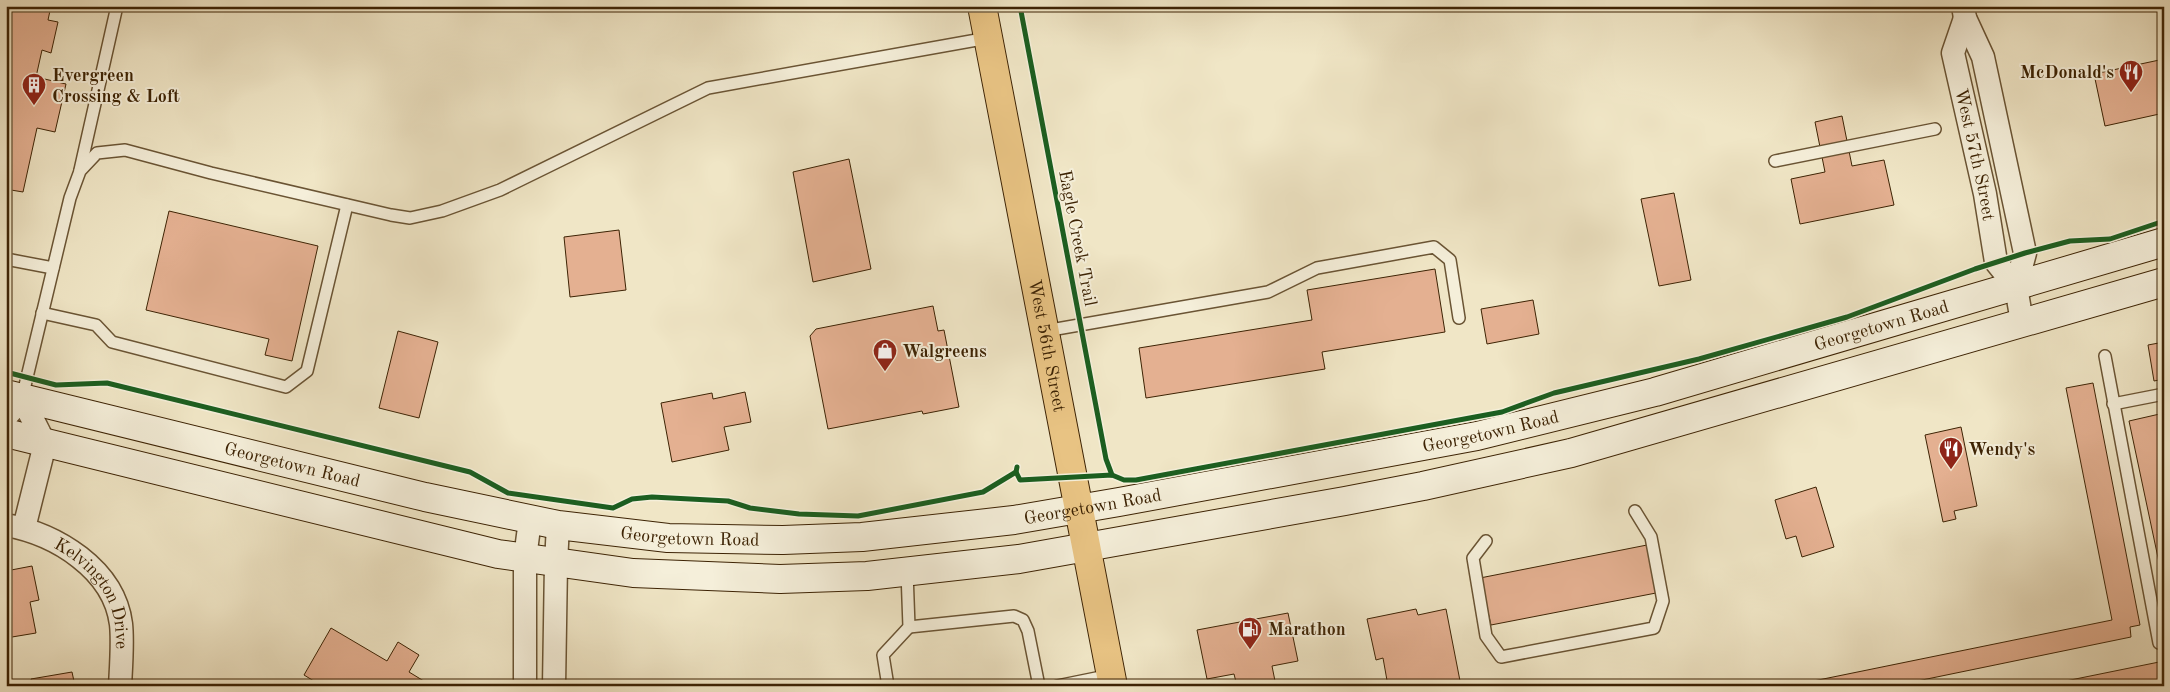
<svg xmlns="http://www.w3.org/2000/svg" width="2170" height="692" viewBox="0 0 2170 692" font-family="'Old Standard TT',serif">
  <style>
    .building { fill: #e4b091; stroke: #3d2304 }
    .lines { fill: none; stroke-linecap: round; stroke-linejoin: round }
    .lane-casing { stroke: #6a5434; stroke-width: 14 }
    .street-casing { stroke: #6a5434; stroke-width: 25 }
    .secondary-casing { stroke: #3d2304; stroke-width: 30 }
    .primary-casing { stroke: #3d2304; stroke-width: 30 }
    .lane { stroke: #f5efda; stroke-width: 11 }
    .street { stroke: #f5efda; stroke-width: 22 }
    .secondary { stroke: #f5efda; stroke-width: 28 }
    .primary { stroke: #e8c383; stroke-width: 28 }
    .cycleway-casing { stroke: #f5efda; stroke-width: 8 }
    .cycleway { stroke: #1b5e20; stroke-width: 5 }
    .labels { text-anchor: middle; stroke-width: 4; stroke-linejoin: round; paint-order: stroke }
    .poi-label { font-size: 18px; font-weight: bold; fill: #3d2304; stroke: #f5efda; text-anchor: start }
    .street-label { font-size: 18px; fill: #3d2304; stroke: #f5efda }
  </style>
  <rect width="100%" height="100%" fill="#f0e6c6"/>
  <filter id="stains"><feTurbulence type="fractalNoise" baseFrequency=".004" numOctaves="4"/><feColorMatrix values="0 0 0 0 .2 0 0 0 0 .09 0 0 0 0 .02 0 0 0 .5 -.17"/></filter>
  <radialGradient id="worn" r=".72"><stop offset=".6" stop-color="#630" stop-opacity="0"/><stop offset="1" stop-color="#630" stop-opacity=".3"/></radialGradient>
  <g class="building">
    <polygon points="11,6 51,6 48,20 58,22 51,53 42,50 36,77 66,84 55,132 37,128 23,192 11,190 7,209 6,29"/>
    <polygon points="2164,59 2164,113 2105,126 2094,74"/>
    <polygon points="1842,116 1852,166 1884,160 1894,205 1800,224 1791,179 1825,172 1815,122"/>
    <polygon points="849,159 871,269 813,282 793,172"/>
    <polygon points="1674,193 1691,280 1659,286 1641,199"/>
    <polygon points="169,211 318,246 292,361 265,355 269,339 146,310"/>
    <polygon points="619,230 626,290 570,297 564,237"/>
    <polygon points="1435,269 1445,332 1322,352 1325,369 1146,398 1139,348 1312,320 1307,290"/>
    <polygon points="1533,300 1539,334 1487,344 1481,309"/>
    <polygon points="933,306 938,331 944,330 959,407 923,414 922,411 828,429 810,336 816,329"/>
    <polygon points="398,331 438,342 419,418 379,408"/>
    <polygon points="2164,342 2164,379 2154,381 2148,345"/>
    <polygon points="2093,383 2140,625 2130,627 2131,637 1893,686 1789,686 2112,620 2066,388"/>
    <polygon points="745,392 751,422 724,427 729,450 672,462 661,403 712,393 713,399"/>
    <polygon points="2164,413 2164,586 2129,421"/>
    <polygon points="1961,427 1977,506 1954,511 1956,519 1943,522 1925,435"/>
    <polygon points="1816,487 1834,547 1802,557 1796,536 1786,539 1775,500"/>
    <polygon points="1647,545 1656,593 1491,625 1480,578"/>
    <polygon points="32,566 39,600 30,602 36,633 6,638 6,571"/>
    <polygon points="1416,609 1418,615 1446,609 1461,686 1388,686 1383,658 1376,660 1367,619"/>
    <polygon points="1288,613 1298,661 1272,666 1276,686 1237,686 1234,674 1207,679 1197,630"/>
    <polygon points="331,628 387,661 398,642 419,655 409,672 432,686 322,686 304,675"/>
    <polygon points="2164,661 2164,686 2041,686"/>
    <polygon points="72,672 75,686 33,686 31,679"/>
  </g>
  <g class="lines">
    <defs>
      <g id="lane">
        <polyline points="1775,161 1935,129"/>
        <polyline points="80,170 117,6"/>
        <polyline points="6,259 53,268"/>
        <polyline points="42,313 96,325 112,342 286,387 307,371 347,205"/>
        <polyline points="1045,331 1268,292 1317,268 1434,247 1450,260 1459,318"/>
        <polyline points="2105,356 2159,643 2164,642"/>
        <polyline points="22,398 70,198 80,171 97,153 125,150 211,173 391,215 410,218 442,211 500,190 708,88 988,38"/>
        <polyline points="2113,404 2164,394"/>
        <polyline points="1486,541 1473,558 1486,636 1501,657 1654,628 1663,601 1651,537 1635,511"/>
        <polyline points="909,627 1014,616 1023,620 1028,631 1039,686"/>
        <polyline points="888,686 883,655 909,627 907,572"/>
        <polyline points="1057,686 1111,675"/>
      </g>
      <g id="street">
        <polyline points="1963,6 1965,18 1983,57 2025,253 2016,287 2022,322"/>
        <path id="s1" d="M1965 18 1953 53 1985 194 1996 262 2016 287"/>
        <polyline points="6,417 22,398 45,444 24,528"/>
        <path id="s2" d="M6 525C56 534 114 569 121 624 123 642 121 667 120 686"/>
        <polyline points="525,686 525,558 530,520"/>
        <polyline points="554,686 556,563 558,525"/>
      </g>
      <g id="secondary">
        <path id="s3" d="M6 394 425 497 558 525 668 538 783 540 862 537 1014 520 1119 502 1477 436 1655 392 2164 242"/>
        <polyline points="6,433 498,554 633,573 780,579 867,576 1019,559 1345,501 1423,486 1571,453 2164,282"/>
      </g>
      <g id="primary">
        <path id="s4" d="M982 6 1113 686"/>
      </g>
    </defs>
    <use href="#lane" class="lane-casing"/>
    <use href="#street" class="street-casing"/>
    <use href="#secondary" class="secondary-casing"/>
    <use href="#primary" class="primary-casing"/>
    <use href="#lane" class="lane"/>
    <use href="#street" class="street"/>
    <use href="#secondary" class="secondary"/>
    <use href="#primary" class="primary"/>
    <defs>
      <g id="cycleway">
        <polyline points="1020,6 1106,459 1112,475"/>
        <polyline points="6,372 56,385 107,383 470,472 508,493 613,508 632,499 652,497 728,501 750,508 799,514 858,516 983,492 1016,472"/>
        <polyline points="1017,467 1016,472 1020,480 1112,475 1124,480 1136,480 1502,412 1554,393 1699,359 1847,317 1975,269 2025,253 2070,241 2110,239 2164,221"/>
      </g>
    </defs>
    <use href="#cycleway" class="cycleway-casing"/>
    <use href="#cycleway" class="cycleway"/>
  </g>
  <defs>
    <symbol id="restaurant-pin" viewBox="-11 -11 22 30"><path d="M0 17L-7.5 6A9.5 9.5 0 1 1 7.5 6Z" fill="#8f2418" stroke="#f5efda"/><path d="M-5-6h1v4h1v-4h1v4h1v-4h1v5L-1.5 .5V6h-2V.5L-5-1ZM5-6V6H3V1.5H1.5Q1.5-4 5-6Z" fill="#fff"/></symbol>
    <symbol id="building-pin" viewBox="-11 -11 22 30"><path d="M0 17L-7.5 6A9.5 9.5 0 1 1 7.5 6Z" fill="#8f2418" stroke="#f5efda"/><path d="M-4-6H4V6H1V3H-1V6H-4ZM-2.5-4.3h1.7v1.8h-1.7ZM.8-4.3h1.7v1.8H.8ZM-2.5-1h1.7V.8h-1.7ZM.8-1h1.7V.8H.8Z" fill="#fff"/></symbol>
    <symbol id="shop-pin" viewBox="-11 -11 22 30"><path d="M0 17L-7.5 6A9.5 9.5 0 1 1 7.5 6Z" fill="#8f2418" stroke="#f5efda"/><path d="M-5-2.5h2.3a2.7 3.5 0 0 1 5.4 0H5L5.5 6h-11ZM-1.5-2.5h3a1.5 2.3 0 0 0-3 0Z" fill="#fff"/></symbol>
    <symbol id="fuel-pin" viewBox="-11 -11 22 30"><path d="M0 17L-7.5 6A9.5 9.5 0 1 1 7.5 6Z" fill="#8f2418" stroke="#f5efda"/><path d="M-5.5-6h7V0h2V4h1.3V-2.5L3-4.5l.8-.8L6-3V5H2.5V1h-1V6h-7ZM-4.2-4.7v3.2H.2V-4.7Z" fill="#fff"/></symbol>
  </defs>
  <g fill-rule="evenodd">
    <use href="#restaurant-pin" x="2117" y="58" width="28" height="38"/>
    <use href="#building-pin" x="20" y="71" width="28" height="38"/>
    <use href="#shop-pin" x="871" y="337" width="28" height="38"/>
    <use href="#restaurant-pin" x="1937" y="435" width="28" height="38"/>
    <use href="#fuel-pin" x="1236" y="615" width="28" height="38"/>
  </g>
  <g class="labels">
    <g class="poi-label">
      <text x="2114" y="78" text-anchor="end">McDonald's</text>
      <text x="52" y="81">Evergreen<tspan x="52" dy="21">Crossing &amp; Loft</tspan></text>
      <text x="902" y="357">Walgreens</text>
      <text x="1968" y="455">Wendy's</text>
      <text x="1268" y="635">Marathon</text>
    </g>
    <g class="street-label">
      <text dy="6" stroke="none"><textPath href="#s1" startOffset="141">West 57th Street</textPath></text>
      <text transform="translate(1078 238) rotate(79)" y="6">Eagle Creek Trail</text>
      <text dy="6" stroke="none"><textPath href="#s3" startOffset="1915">Georgetown Road</textPath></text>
      <text dy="6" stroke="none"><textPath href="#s4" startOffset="346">West 56th Street</textPath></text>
      <text dy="6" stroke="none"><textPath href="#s3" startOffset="1510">Georgetown Road</textPath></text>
      <text dy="6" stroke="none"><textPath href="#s3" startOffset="295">Georgetown Road</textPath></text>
      <text dy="6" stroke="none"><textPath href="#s3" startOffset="1105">Georgetown Road</textPath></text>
      <text dy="6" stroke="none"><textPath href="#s3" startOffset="700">Georgetown Road</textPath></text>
      <text dy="6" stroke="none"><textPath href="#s2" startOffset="120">Kelvington Drive</textPath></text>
    </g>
  </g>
  <rect width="2170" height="692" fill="none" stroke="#f0e6c6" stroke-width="25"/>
  <rect x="8" y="8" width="2155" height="677" fill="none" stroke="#3d2304" stroke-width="2.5"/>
  <rect x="12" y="12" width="2145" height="667" fill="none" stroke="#3d2304"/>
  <rect width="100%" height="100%" filter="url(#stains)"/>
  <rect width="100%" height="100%" fill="url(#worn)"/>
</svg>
